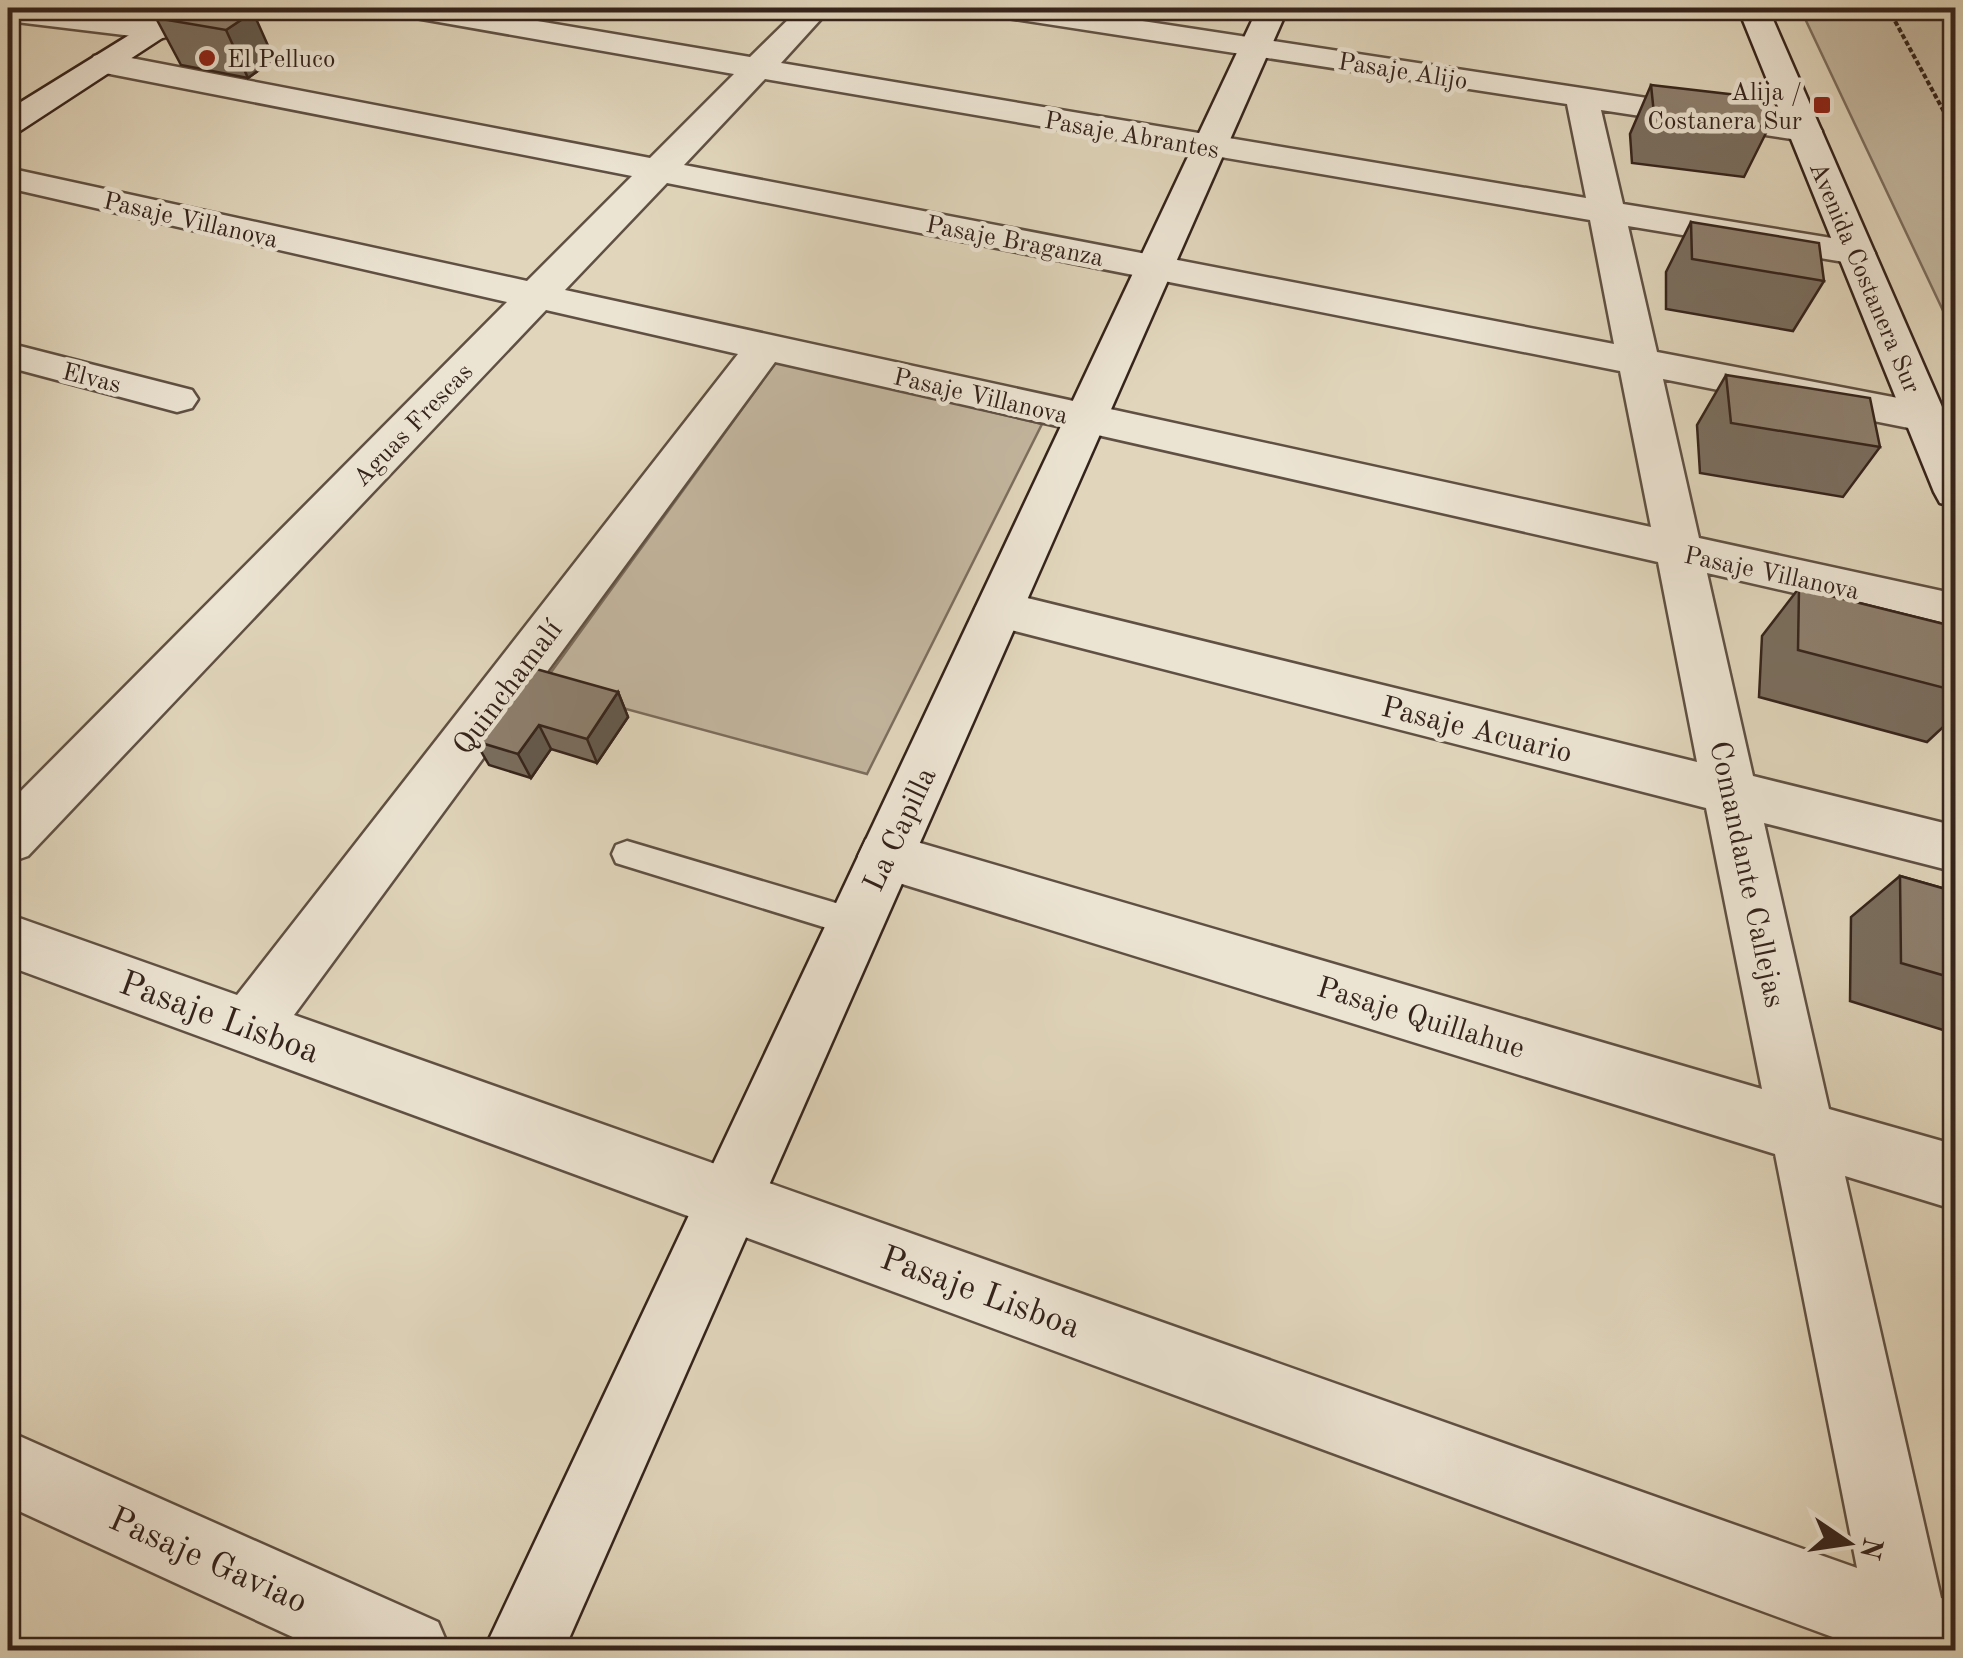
<svg xmlns="http://www.w3.org/2000/svg" width="1963" height="1658" viewBox="0 0 1963 1658" font-family="'Old Standard TT',serif">
  <style>
    .green { fill: #c4b8a1; stroke: #7c6e5e; stroke-width: 2.5 }
    .lines { fill: none; stroke-linecap: round; stroke-linejoin: round }
    .lane-casing { stroke: #5f5043; stroke-width: 5 }
    .street-casing { stroke: #5f5043; stroke-width: 5 }
    .secondary-casing { stroke: #34231b; stroke-width: 5 }
    .path { stroke: #34231b; stroke-width: 4; stroke-dasharray: 5 2.5; stroke-linecap: butt }
    .lane { fill: #ece4d3; fill-rule: evenodd }
    .street { fill: #ece4d3; fill-rule: evenodd }
    .secondary { fill: #ece4d3; fill-rule: evenodd }
    .wall { fill: #7a6e5f; stroke: #34231b; stroke-width: 2.5 }
    .shaded-wall { fill: #635a4e; stroke: #34231b; stroke-width: 2.5 }
    .building { fill: #8e806f; stroke: #34231b; stroke-width: 2.5 }
    .poi-dot { fill: #8f2418; stroke: #ece4d3; stroke-width: 4 }
    .labels { text-anchor: middle; stroke-width: 9; stroke-linejoin: round; paint-order: stroke }
    .far-poi-label { font-size: 25px; fill: #34231b; stroke: #ece4d3; text-anchor: start }
    .far-street-label { font-size: 25px; fill: #34231b; stroke: #ece4d3 }
    .street-label { font-size: 30px; fill: #34231b; stroke: #ece4d3 }
    .near-street-label { font-size: 35px; fill: #34231b; stroke: #ece4d3 }
  </style>
  <rect width="100%" height="100%" fill="#e1d6bc"/>
  <filter id="stains"><feTurbulence type="fractalNoise" baseFrequency=".002" numOctaves="4"/><feColorMatrix values="0 0 0 0 .2 0 0 0 0 .09 0 0 0 0 .02 0 0 0 .5 -.17"/></filter>
  <radialGradient id="worn" r=".72"><stop offset=".6" stop-color="#630" stop-opacity="0"/><stop offset="1" stop-color="#630" stop-opacity=".3"/></radialGradient>
  <g class="green">
    <polygon points="1800,8 1955,8 1955,336"/>
    <polygon points="777,361 1042,424 867,774 541,686"/>
  </g>
  <g class="lines">
    <defs>
      <polygon id="lane" points="627,841 856,909 867,913 872,923 867,933 856,937 616,863 612,854 616,845"/>
      <g id="street">
        <polygon points="8,8 46,8 157,21 168,23 172,30 168,37 157,39 8,21"/>
        <path d="M395 8H460L750 57 800 8H831L781 63 1586 198 1567 104 1001 17 990 14 986 8H1057L1817 124 1822 131 1817 138 1805 141 1601 110 1623 204 1856 242 1869 245 1875 253 1869 261 1856 264 1628 226 1657 352 1924 403 1939 407 1945 417 1939 427 1924 431 1663 379 1699 538 1956 594V630L1707 573 1753 776 1956 826V872L1764 823 1829 1109 1956 1145V1210L1845 1176 1941 1598 1956 1603V1650H1868L8 966V914L237 995 738 354 546 310 28 856 8 863V804L507 302 8 188V168L527 281 632 176 105 73 94 70 89 63 94 56 105 53 650 158 734 74 410 17 399 14ZM765 79 1590 220 1614 344 684 165ZM667 183 1620 371 1651 527 565 290ZM775 362 1658 562 1697 762 999 591 982 597 975 609 982 621 999 627 1706 808 1762 1089 886 833 866 839 858 856 866 873 886 879 1775 1154 1857 1568 294 1015Z"/>
        <polygon points="8,343 192,390 198,399 192,408 177,412 8,367"/>
        <polygon points="8,1431 438,1622 450,1650 321,1650 8,1506"/>
      </g>
      <g id="secondary">
        <polygon points="173,8 208,8 20,131 8,134 8,110"/>
        <polygon points="1258,8 1288,8 564,1650 484,1650"/>
        <polygon points="1738,8 1768,8 1956,439 1956,507 1940,503 1934,492"/>
      </g>
    </defs>
    <use href="#lane" class="lane-casing"/>
    <use href="#street" class="street-casing"/>
    <use href="#secondary" class="secondary-casing"/>
    <polyline class="path" points="1888,8 1956,134"/>
    <use href="#lane" class="lane"/>
    <use href="#street" class="street"/>
    <use href="#secondary" class="secondary"/>
  </g>
  <g class="wall">
    <polygon points="45,8 130,8 115,17"/>
    <polygon points="230,8 274,59 248,78 181,65 156,18"/>
    <polygon points="1651,85 1769,127 1744,177 1632,163 1630,134"/>
    <polygon points="1691,222 1824,281 1793,331 1666,309 1666,272"/>
    <polygon points="1726,375 1880,447 1843,497 1700,473 1697,425"/>
    <polygon points="1799,588 1956,627 1956,715 1927,742 1759,697 1762,636"/>
    <polygon points="618,692 628,717 597,763 551,749 531,778 489,765 475,741"/>
    <polygon points="1900,876 1956,892 1956,1034 1850,1001 1851,917"/>
  </g>
  <g class="shaded-wall">
    <polygon points="110,8 130,8 115,17"/>
    <polygon points="253,12 274,59 248,78 226,30"/>
    <polygon points="618,692 628,717 597,763 587,739"/>
    <polygon points="539,725 551,749 531,778 518,754"/>
  </g>
  <g class="building">
    <polygon points="172,8 230,8 253,12 226,30 156,18"/>
    <polygon points="1651,85 1763,98 1769,127 1654,114"/>
    <polygon points="1691,222 1819,243 1824,281 1692,259"/>
    <polygon points="1726,375 1870,398 1880,447 1731,423"/>
    <polygon points="1799,588 1956,627 1956,691 1798,650"/>
    <polygon points="529,667 618,692 587,739 539,725 518,754 475,741"/>
    <polygon points="1900,876 1956,892 1956,979 1901,963"/>
  </g>
  <g class="poi-dot">
    <circle cx="207" cy="58" r="10"/>
    <rect x="1812" y="95" width="20" height="20" rx="5"/>
  </g>
  <g class="labels">
    <g class="far-poi-label">
      <text x="227" y="67">El Pelluco</text>
      <text x="1802" y="100" text-anchor="end">Alija /<tspan x="1802" dy="29">Costanera Sur</tspan></text>
    </g>
    <g class="far-street-label">
      <text transform="translate(1403 70) rotate(9)" y="9">Pasaje Alijo</text>
      <text transform="translate(1132 134) rotate(10)" y="9">Pasaje Abrantes</text>
      <text transform="translate(191 219) rotate(13)" y="9">Pasaje Villanova</text>
      <text transform="translate(1015 240) rotate(11)" y="9">Pasaje Braganza</text>
      <text transform="translate(1866 277) rotate(67)" y="9">Avenida Costanera Sur</text>
      <text transform="translate(92 377) rotate(14)" y="9">Elvas</text>
      <text transform="translate(981 395) rotate(13)" y="9">Pasaje Villanova</text>
      <text transform="translate(412 424) rotate(-46)" y="9">Aguas Frescas</text>
      <text transform="translate(1772 572) rotate(12)" y="9">Pasaje Villanova</text>
    </g>
    <g class="street-label">
      <text transform="translate(507 687) rotate(-53)" y="10">Quinchamalí</text>
      <text transform="translate(1477 729) rotate(14)" y="10">Pasaje Acuario</text>
      <text transform="translate(899 829) rotate(-65)" y="10">La Capilla</text>
      <text transform="translate(1748 874) rotate(78)" y="10">Comandante Callejas</text>
      <text transform="translate(1421 1017) rotate(17)" y="10">Pasaje Quillahue</text>
    </g>
    <g class="near-street-label">
      <text transform="translate(220 1016) rotate(20)" y="12">Pasaje Lisboa</text>
      <text transform="translate(981 1291) rotate(20)" y="12">Pasaje Lisboa</text>
      <text transform="translate(209 1559) rotate(24)" y="12">Pasaje Gaviao</text>
    </g>
  </g>
  <rect width="1963" height="1658" fill="none" stroke="#e1d6bc" stroke-width="40"/>
  <rect x="10" y="10" width="1943" height="1638" fill="none" stroke="#34231b" stroke-width="5"/>
  <rect x="20" y="20" width="1923" height="1618" fill="none" stroke="#34231b" stroke-width="2.5"/>
  <g transform="translate(1848 1543) rotate(103)" stroke="#ece4d3" stroke-width="8" paint-order="stroke">
  <path d="M0-8L18 38L0 25L-18 38Z" fill="#34231b"/>
  <text y="-15" font-size="28" font-weight="bold" text-anchor="middle" fill="#34231b">N</text>
  </g>
  <rect width="100%" height="100%" filter="url(#stains)"/>
  <rect width="100%" height="100%" fill="url(#worn)"/>
</svg>
